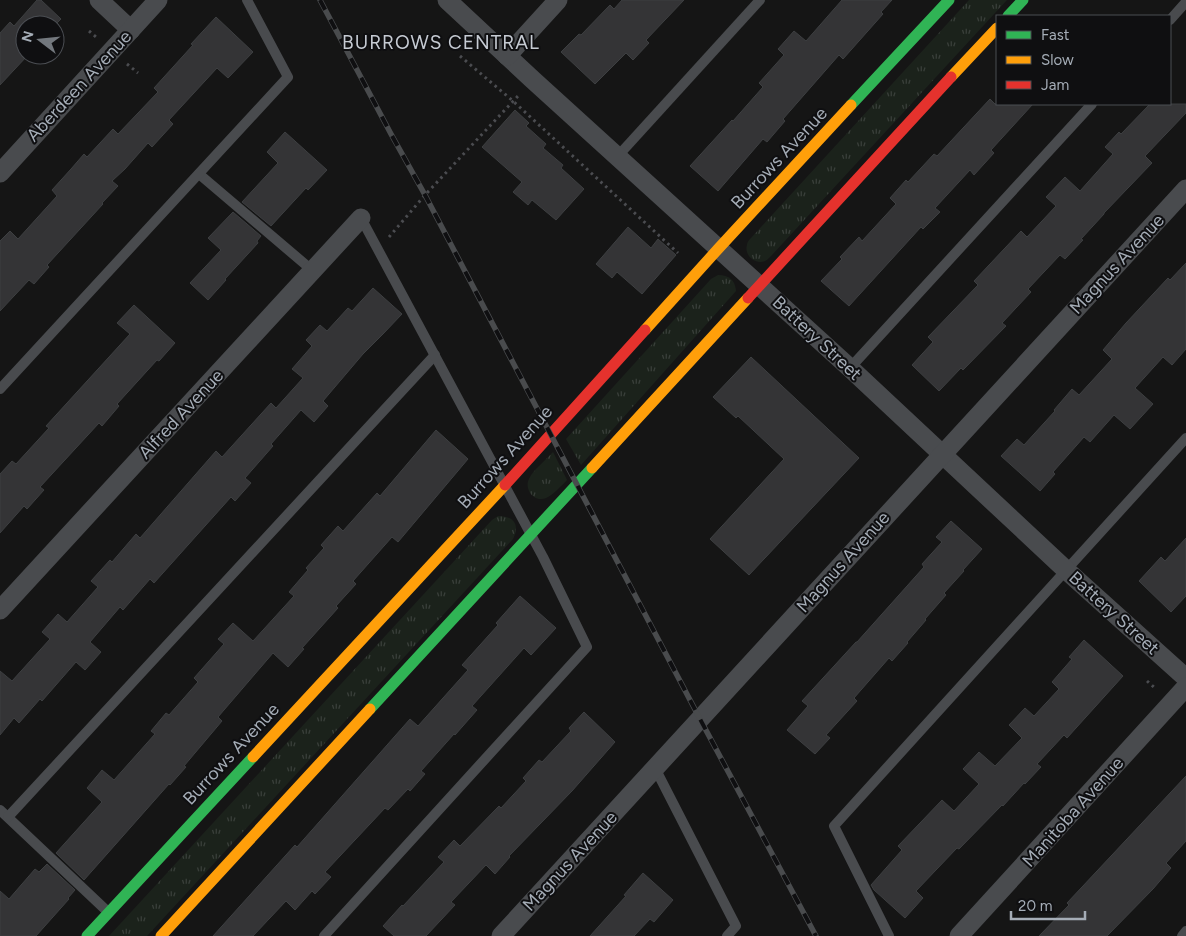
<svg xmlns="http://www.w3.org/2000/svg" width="1186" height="936" viewBox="0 0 1186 936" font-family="Figtree,sans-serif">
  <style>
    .grass { fill: url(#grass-tufts) }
    .building { fill: #343436; stroke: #3d3f41 }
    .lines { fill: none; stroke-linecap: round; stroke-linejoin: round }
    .path { stroke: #4b4c50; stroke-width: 3; stroke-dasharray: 2.5 4; stroke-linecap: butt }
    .lane { stroke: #494b4e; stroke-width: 10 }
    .street { stroke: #494b4e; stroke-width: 19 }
    .fast { stroke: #30b455; stroke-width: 11 }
    .slow { stroke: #ff9f0a; stroke-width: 11 }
    .jam { stroke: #e5322d; stroke-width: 11 }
    .rail-casing { stroke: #494b4d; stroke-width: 5.5 }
    .rail { stroke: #0f0f11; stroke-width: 4; stroke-dasharray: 11; stroke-linecap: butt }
    .labels { text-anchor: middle; stroke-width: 4; stroke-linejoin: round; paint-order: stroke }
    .street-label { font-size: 18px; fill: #a5adb7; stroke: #0f0f11 }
    .neighbourhood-label { font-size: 19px; letter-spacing: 1px; fill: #c6cbd3; stroke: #0f0f11 }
  </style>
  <defs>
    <pattern id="grass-tufts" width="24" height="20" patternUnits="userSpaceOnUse" patternTransform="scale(1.25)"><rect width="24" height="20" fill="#1b221b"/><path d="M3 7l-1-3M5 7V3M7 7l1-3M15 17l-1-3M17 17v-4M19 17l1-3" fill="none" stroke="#393f3a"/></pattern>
  </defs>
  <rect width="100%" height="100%" fill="#151515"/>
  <g class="grass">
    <path d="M969 0H1007L771 256C770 257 766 261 765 261 755 265 744 255 747 245 747 242 749 240 751 238Z"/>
    <path d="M718 275C729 275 735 280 736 291L581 465 566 439 711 279Z"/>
    <path d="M553 452 567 480C562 485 552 496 546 498 534 503 524 489 529 479 533 470 546 460 553 452Z"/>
    <path d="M498 516C514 516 520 525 513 539L147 936H109L492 520Z"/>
  </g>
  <g class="building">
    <polygon points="37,0 41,0 61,19 55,25 25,25 25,55 28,55 0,85 0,33 10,22 14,26"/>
    <polygon points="622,0 684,0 646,40 649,43 633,60 626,53 595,84 561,52 579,34 581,35 610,5 614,9"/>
    <polygon points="842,0 892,0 881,12 883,14 843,59 839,55 783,119 785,121 767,142 763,139 718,191 690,166 732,120 733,121 763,87 759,83 784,55 778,49 794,31 806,41"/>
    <polygon points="216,17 253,52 228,78 217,68 169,120 173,124 152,147 148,143 125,169 112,181 118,186 102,203 103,204 47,265 49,267 34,284 29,280 0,311 0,241 10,231 18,239 57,196 52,190 71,169 84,154 87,157 113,129 118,134 158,92 154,88 193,45 191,44"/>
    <polygon points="990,99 995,104 1033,104 991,150 994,153 974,175 970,170 935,208 940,212 923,229 921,227 849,306 821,281 842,259 840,257 859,237 862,241 896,204 890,198 906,180 908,182 934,154 937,156"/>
    <polygon points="1150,104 1186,104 1186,113 1145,156 1152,163 1104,213 1104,214 1081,239 1083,240 1065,259 1060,255 1028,289 1031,292 1002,323 1006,326 963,370 961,368 939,391 912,365 933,342 928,337 978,285 974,281 1021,231 1027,237 1056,206 1046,197 1065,177 1080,191 1113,154 1105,147 1119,132 1121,134"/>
    <polygon points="515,110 529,123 526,126 546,144 543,148 563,165 561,168 584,189 556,220 532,200 528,205 513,192 522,182 482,147"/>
    <polygon points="285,132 327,170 308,190 306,188 271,226 242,202 278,163 267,152"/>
    <polygon points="233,212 261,236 257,241 258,243 225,279 226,280 208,300 190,283 221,250 208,238"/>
    <polygon points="628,227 651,248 658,239 676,255 642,294 617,272 612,278 596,264"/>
    <polygon points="1186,263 1186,349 1172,365 1163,357 1135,388 1153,404 1130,429 1114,415 1090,442 1084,437 1053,472 1055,474 1040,491 1001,456 1017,439 1024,445 1055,411 1054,410 1072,389 1079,395 1112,359 1103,350 1126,323 1168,278 1170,280"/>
    <polygon points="373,288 402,314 383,334 363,354 323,401 328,406 314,422 301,410 271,444 273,446 245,478 251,483 235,501 231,497 154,583 150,579 123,610 120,607 90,642 101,652 85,670 76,662 42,701 40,699 19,723 14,718 0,735 0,671 12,681 50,639 42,632 58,614 67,622 98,587 91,581 110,560 112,562 136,534 140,538 216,451 222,457 271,403 276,408 303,378 292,369 312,346 306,340 320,325 327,331 348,308 352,311"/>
    <polygon points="134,305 175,343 159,361 157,360 117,404 119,406 102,426 99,423 40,487 44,490 27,509 24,506 0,533 0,474 12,461 16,464 49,428 46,426 130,334 117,323"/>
    <polygon points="751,357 859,458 749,575 710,539 784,459 738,416 736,418 713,397"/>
    <polygon points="436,430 468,459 398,542 392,537 353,581 356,584 336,606 338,608 302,648 304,649 288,667 273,653 218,717 222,721 184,766 186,767 170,785 169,784 84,880 56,853 102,802 87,788 102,770 114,780 155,734 151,731 166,713 169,715 198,682 194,678 224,644 218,639 233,623 253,641 294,596 289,592 308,570 306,568 324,548 321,545 338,526 343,531 377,493 380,496"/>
    <polygon points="951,521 982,549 963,570 964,571 944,593 946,595 925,619 926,620 907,642 908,643 892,661 889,658 854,698 857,701 826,735 830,738 815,754 787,730 808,706 802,701 856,642 857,642 924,567 922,564 942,542 936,537"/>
    <polygon points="1186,538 1186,596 1171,612 1139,581 1161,557 1165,561"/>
    <polygon points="520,596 556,628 531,655 524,648 472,706 477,710 455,735 454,734 421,771 425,774 410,791 408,789 388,810 385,808 325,872 331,877 315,894 312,891 295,910 286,901 253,936 213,936 295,845 297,847 410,719 418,726 468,670 462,665 498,625 496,623"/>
    <polygon points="1084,640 1123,676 1067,738 1064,735 1037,764 1041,767 1025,784 1024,783 1003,806 1002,805 959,849 957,848 916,891 923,898 905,918 874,890 871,885 902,850 898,846 942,800 954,811 979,784 963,769 979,752 995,766 1022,738 1009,725 1025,708 1034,716 1059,689 1052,682 1072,659 1069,657"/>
    <polygon points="584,712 615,742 572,791 509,856 510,857 495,874 486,865 451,902 455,905 426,936 394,936 383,926 402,905 403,906 444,862 438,857 454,840 460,846 499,806 501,808 526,781 523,778 539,760 542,762 571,731 569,728"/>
    <polygon points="1186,776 1186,841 1166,863 1171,868 1153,889 1107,936 1039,936 1069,905 1067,903"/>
    <polygon points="47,864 75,890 68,898 69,899 36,936 0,936 0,891 9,899 35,869 39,872"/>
    <polygon points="643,873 673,900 654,922 650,919 634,936 590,936 626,896 624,895"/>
  </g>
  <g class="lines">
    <g class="path">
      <polyline points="89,31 96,37"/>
      <polyline points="460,56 513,101 678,253"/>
      <polyline points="127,64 138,73"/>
      <polyline points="389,237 425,195 518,96"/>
      <polyline points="1147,681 1156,689"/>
    </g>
    <g class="lane">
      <polyline points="1170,20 1186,2"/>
      <polyline points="617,157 760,0"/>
      <polyline points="199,174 313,271"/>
      <polyline points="850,368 1092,104"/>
      <polyline points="0,389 288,77 247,0"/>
      <polyline points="655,768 736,926 727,936"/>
      <polyline points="0,810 108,912"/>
      <polyline points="8,817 435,355"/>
      <polyline points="324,936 587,647 543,557 361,218"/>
      <polyline points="889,936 834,826 1186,438"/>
      <polyline points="1182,936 1186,931"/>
    </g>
    <g class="street">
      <polyline points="99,0 131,30"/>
      <polyline points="447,0 533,80 850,368 1066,570 1186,678"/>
      <polyline points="507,56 558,0"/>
      <polyline points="0,173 158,0"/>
      <polyline points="0,610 361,218"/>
      <polyline points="501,936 1186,189"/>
      <polyline points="959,936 1186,687"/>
    </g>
    <g class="fast">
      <polyline points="1008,16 1023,0"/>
      <polyline points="851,105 949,0"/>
      <polyline points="370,709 592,468"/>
      <polyline points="87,936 253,757"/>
    </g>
    <g class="slow">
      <polyline points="951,77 997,28"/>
      <polyline points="645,330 718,249 851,105"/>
      <polyline points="592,468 748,298"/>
      <polyline points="253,757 505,485"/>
      <polyline points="161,936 370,709"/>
    </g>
    <g class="jam">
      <polyline points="748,298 951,77"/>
      <polyline points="505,485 645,330"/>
    </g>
    <defs>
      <polyline id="rail" points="320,0 391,134 425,195 700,719 816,936"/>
    </defs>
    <use href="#rail" class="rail-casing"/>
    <use href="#rail" class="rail"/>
  </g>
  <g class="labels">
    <g class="street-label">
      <text transform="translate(79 86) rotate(-47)" y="6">Aberdeen Avenue</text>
      <text transform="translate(779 158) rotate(-47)" y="6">Burrows Avenue</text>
      <text transform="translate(1117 264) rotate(-47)" y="6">Magnus Avenue</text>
      <text transform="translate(817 338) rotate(43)" y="6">Battery Street</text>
      <text transform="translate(181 414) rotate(-47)" y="6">Alfred Avenue</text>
      <text transform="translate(505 457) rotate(-48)" y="6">Burrows Avenue</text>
      <text transform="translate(843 562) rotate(-48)" y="6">Magnus Avenue</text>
      <text transform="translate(1114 613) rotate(42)" y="6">Battery Street</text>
      <text transform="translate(231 754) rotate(-47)" y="6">Burrows Avenue</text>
      <text transform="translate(1073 812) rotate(-48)" y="6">Manitoba Avenue</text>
      <text transform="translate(570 861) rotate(-47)" y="6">Magnus Avenue</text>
    </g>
    <g class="neighbourhood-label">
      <text x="441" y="49">BURROWS CENTRAL</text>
    </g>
  </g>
  <rect x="996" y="15" width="175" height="90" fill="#0f0f11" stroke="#4b4e53"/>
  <rect x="1006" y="31" width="25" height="8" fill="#30b455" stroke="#4b4e53"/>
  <text x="1041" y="40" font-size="15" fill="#a5adb7">Fast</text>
  <rect x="1006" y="56" width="25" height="8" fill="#ff9f0a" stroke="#4b4e53"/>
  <text x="1041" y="65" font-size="15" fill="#a5adb7">Slow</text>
  <rect x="1006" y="81" width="25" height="8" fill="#e5322d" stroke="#4b4e53"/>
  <text x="1041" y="90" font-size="15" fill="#a5adb7">Jam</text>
  <g transform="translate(40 40) rotate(286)"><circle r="24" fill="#0f0f11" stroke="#4b4e53"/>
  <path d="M0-4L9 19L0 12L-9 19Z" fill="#73787e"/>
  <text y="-8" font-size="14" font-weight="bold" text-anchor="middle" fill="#a5adb7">N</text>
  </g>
  <path d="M1011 911v8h74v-8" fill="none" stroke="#a5adb7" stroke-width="2.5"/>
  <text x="1018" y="911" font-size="15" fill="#a5adb7" stroke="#0f0f11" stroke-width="4" paint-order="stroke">20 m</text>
</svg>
